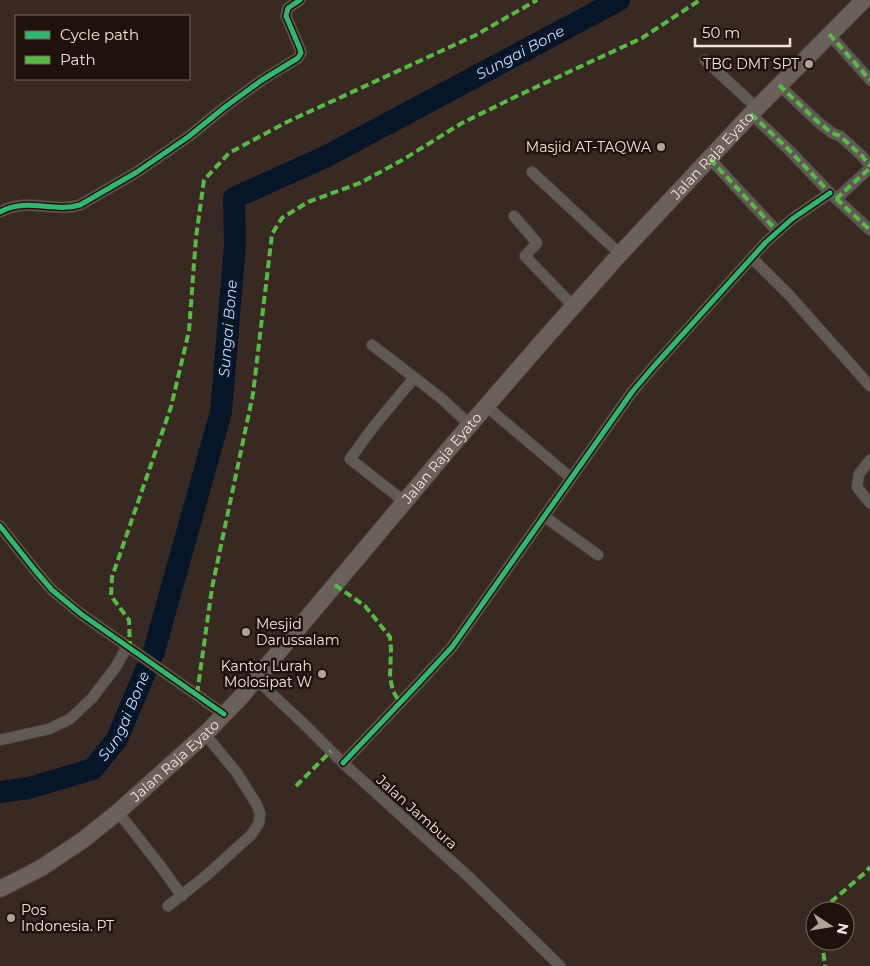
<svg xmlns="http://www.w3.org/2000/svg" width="870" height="966" viewBox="0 0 870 966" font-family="Montserrat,sans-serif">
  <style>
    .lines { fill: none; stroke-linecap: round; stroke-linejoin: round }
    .river { stroke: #061628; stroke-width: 22 }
    .minor-casing { stroke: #51453e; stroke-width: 12 }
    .primary-casing { stroke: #51453e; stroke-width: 18 }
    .minor { stroke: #605a55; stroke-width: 10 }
    .primary { stroke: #6a615b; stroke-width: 16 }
    .quiet { stroke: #58b947; stroke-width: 4; stroke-dasharray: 8 4; stroke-linecap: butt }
    .cycleway-casing { stroke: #1e120d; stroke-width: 8 }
    .cycleway { stroke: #33b770; stroke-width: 5 }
    .poi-dot { fill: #b3a29a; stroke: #1e120d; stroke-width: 2 }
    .labels { text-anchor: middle; stroke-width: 5; stroke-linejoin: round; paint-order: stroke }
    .poi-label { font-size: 14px; fill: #f5e3db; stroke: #1e120d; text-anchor: end }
    .street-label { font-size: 14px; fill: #f5e3db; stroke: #1e120d }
    .water-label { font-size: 15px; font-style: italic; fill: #c0dbf7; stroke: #1e120d }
  </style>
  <rect width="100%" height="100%" fill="#382a22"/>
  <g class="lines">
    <path class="river" id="s1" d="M0 792 29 788 93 769 117 739 154 651 221 412 235 245 234 198 325 157 619 0"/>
    <defs>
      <g id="minor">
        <polyline points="829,34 870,80"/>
        <polyline points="705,60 757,108"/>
        <polyline points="779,85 818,122 832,133 840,136 862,156 870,166"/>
        <polyline points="751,114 790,151 830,193 870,230"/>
        <polyline points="710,159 777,231"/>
        <polyline points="532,172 620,254"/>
        <polyline points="836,199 870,168"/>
        <path d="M0 212C26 197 53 213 80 205L137 172 188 137 225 107 262 80 298 58 301 53 300 49 286 16 288 8 300 0"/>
        <polyline points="514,216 537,243 525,256 573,306"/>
        <polyline points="752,258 790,296 870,386"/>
        <polyline points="372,345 441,398 470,425"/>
        <polyline points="486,406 571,478"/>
        <polyline points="870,460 859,474 857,487 870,503"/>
        <polyline points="405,502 350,459 374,426 414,378"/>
        <polyline points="545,517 598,555"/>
        <polyline points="0,526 34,569 52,590 81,614 224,714"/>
        <polyline points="256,679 305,725 343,763 470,878 560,966"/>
        <polyline points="0,740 49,729 70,719 92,698 115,668 127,647"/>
        <polyline points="343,763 416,686 452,647 632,392 655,365 766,242 792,219 830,193"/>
        <polyline points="118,812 159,864 182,896"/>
        <polyline points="168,906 207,875 251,835 259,823 260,814 257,805 237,773 205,734"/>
      </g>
      <g id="primary">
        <path id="s2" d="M0 889 41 868 83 840 118 812 205 734 240 698 448 450 548 335 620 254 751 114 864 0"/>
      </g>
    </defs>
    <use href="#minor" class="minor-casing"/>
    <use href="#primary" class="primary-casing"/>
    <use href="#minor" class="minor"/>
    <use href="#primary" class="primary"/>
    <g class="quiet">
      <polyline points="829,34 870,80"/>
      <polyline points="779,85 818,122 832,133 840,136 862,156 870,166"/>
      <polyline points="751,114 790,151 830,193 870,230"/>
      <polyline points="710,159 777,231"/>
      <polyline points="836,199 870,168"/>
      <polyline points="335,585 365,606 390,637 391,649 390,677 393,691 400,703"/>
      <polyline points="130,649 129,620 111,596 112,577 171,407 189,331 196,237 204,180 229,153 287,122 476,35 537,0"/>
      <polyline points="197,694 212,588 253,394 272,234 282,218 308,202 360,183 404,159 462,123 517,96 642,38 700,0"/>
      <polyline points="296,786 331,751"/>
      <polyline points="823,911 832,901 866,872 870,867"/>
      <polyline points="822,941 825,966"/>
    </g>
    <defs>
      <g id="cycleway">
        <path d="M0 212C26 197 53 213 80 205L137 172 188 137 225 107 262 80 298 58 301 53 300 49 286 16 288 8 300 0"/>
        <polyline points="0,526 34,569 52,590 81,614 224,714"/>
        <polyline points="343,763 416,686 452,647 632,392 655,365 766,242 792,219 830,193"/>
      </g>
    </defs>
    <use href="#cycleway" class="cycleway-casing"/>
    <use href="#cycleway" class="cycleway"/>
  </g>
  <g class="poi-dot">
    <circle cx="809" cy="64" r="5"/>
    <circle cx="661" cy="147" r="5"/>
    <circle cx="246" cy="632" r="5"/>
    <circle cx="322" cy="674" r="5"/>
    <circle cx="11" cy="918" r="5"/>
  </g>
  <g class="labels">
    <g class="poi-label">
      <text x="799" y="69">TBG DMT SPT</text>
      <text x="651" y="152">Masjid AT-TAQWA</text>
      <text x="256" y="629" text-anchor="start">Mesjid<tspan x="256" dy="16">Darussalam</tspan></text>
      <text x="312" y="671">Kantor Lurah<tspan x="312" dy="16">Molosipat W</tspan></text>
      <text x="21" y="915" text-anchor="start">Pos<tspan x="21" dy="16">Indonesia. PT</tspan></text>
    </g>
    <g class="street-label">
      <text dy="5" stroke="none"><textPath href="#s2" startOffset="1028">Jalan Raja Eyato</textPath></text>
      <text dy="5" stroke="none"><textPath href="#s2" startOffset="622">Jalan Raja Eyato</textPath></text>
      <text dy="5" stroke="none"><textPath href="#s2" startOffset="218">Jalan Raja Eyato</textPath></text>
      <text transform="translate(417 812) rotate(42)" y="5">Jalan Jambura</text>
    </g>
    <g class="water-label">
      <text dy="5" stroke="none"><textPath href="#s1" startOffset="1014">Sungai Bone</textPath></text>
      <text dy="5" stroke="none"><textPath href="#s1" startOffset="562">Sungai Bone</textPath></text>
      <text dy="5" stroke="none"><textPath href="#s1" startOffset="158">Sungai Bone</textPath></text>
    </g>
  </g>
  <rect x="15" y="15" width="175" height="65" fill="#1e120d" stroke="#74665f"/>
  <rect x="25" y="31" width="25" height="8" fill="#33b770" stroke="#74665f"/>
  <text x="60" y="40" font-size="15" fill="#f5e3db">Cycle path</text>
  <rect x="25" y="56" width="25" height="8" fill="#58b947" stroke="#74665f"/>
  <text x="60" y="65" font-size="15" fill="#f5e3db">Path</text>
  <g transform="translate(830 926) rotate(102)"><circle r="24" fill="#1e120d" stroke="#74665f"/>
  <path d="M0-4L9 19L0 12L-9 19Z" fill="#b3a29a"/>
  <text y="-8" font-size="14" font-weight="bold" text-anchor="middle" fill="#f5e3db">N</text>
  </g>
  <path d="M695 38v8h95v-8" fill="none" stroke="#f5e3db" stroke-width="2.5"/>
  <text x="702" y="38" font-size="15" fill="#f5e3db" stroke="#1e120d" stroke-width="4" paint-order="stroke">50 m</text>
</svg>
